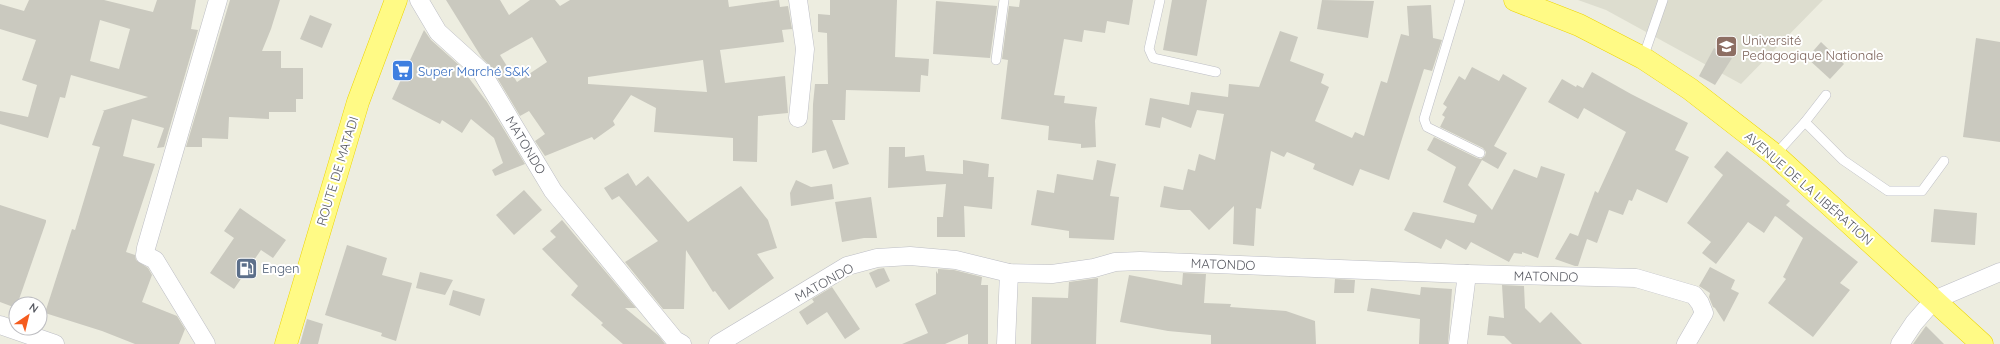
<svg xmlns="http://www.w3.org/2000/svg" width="2000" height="344" viewBox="0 0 2000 344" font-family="Quicksand,sans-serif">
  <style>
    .education { fill: #ddddcf }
    .building { fill: #cac9bf; fill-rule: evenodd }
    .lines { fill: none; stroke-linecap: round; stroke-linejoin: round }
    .lane-casing { stroke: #bdbec5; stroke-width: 10 }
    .street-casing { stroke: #bdbec5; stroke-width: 19 }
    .highway-casing { stroke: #edd500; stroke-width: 23 }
    .lane { stroke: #fff; stroke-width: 9 }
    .street { stroke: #fff; stroke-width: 18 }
    .highway { stroke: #fffa85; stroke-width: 22 }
    .labels { text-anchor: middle; stroke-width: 4; stroke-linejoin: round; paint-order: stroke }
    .education-label { font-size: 13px; fill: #785e54; stroke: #fff; text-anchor: start }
    .shop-label { font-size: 13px; fill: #366cbe; stroke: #fff; text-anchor: start }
    .street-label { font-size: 13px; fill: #595b63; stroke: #fff }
    .service-label { font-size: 13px; fill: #4e5e75; stroke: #fff; text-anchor: start }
  </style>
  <rect width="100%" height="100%" fill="#edede0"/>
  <polygon class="education" points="1578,0 1823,0 1741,84 1606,10"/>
  <g class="building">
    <path d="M29 0H104L153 12 157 0H196L191 29 198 30 164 147 157 148 164 128 132 119 123 156 155 164 126 252 135 255 136 260 148 268 152 275 142 302 177 316 185 329 179 344H135L102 331 45 313 72 229 75 230 100 147 92 145 104 111H102L148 97 71 75 65 98 60 97 48 138 0 124V111L28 117 37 85 22 80 36 40 0 29V4L24 11ZM100 20 130 29 119 69 90 61Z"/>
    <polygon points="230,0 280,0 271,29 262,51 281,51 281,68 303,68 303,99 296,99 296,112 269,112 269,119 229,117 228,139 202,138 202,147 186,147"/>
    <path d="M446 0H500L509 15 530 0H555L560 6 570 0H728L729 7 779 0 780 7 788 6 792 29 782 30 784 42 720 50 725 83 785 76 788 113 758 116 757 162 733 161V138L654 132 656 108 631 95 613 121 615 125 594 140 592 137 545 156 535 141 545 134 529 111 520 116 490 66 482 58ZM532 37 547 62 517 82 500 55ZM703 60 707 92 588 84V77Z"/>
    <polygon points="830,0 897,0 895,57 929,59 928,76 921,75 920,92 846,90 845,120 832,120 849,164 833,169 826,150 812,153 813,104 815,84 828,84 827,33 818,32 818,14 830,15"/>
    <polygon points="1020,0 1133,0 1129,25 1107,21 1105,33 1084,30 1082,42 1064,39 1054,95 1065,96 1064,103 1097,107 1095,121 1096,147 1081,148 1081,144 1048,140 1049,126 1001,119 1008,60 1002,59 1009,6 1019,7"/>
    <polygon points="1172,0 1207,0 1197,56 1163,50"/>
    <polygon points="1322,0 1374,1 1368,38 1317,29"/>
    <polygon points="936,1 997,6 990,58 933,54"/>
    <polygon points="1431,5 1433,38 1442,40 1432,71 1424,69 1389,180 1360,169 1353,186 1313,169 1315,164 1287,152 1284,157 1271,151 1261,209 1256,208 1254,246 1233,244 1234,206 1209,230 1190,210 1179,210 1160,207 1164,186 1183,190 1188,169 1195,171 1199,154 1215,160 1224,114 1197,110 1191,128 1162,117 1160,128 1145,125 1150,98 1189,105 1191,92 1228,97 1229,84 1259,87 1280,31 1298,37 1290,61 1324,74 1321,83 1329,87 1315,121 1352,138 1355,132 1364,136 1381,81 1387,83 1401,34 1409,36 1407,6"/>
    <polygon points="310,15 332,24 322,48 300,39"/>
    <polygon points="424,30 431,40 459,65 487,102 525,164 495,176 492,170 503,163 494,138 471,119 462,133 442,120 440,124 392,99"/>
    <polygon points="1976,38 2000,42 2000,142 1963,137"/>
    <polygon points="1821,42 1844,64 1830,79 1807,58"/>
    <polygon points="1714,48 1732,58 1715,85 1699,76"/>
    <polygon points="1472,67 1499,81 1503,74 1527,88 1494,146 1507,153 1498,169 1482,160 1468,185 1492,210 1514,169 1537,178 1541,166 1565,174 1538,258 1522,252 1522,254 1514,253 1509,262 1471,242 1466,250 1446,239 1441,249 1404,230 1413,212 1474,223 1477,215 1443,202 1456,167 1427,150 1434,137 1477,158 1481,159 1485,156 1486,152 1483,148 1440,127 1445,117 1442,115 1447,107 1443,104 1459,76 1465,80"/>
    <polygon points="1592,72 1631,94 1688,123 1675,150 1689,157 1667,203 1637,189 1632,201 1629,200 1623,215 1609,210 1597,243 1587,239 1578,266 1575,266 1555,259 1570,233 1578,236 1595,191 1598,193 1626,132 1584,108 1578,119 1548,102 1562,79 1576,87 1577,85 1583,88"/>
    <polygon points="889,147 905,147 905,157 924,155 926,171 963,174 963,160 989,164 988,177 994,177 992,209 964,206 965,237 937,237 937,217 943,217 946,184 888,188"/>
    <polygon points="1727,151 1790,201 1786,205 1858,262 1840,283 1850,290 1813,337 1768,303 1786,279 1783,277 1803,238 1777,217 1775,216 1764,233 1748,222 1716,264 1702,253 1711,242 1687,223 1723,175 1714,167"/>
    <polygon points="1097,160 1116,164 1110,196 1119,197 1114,240 1069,238 1069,231 1031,225 1037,190 1054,193 1057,174 1093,180"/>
    <polygon points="628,173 636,186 648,176 688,222 741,186 768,220 777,248 757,254 774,278 729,310 715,291 713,292 686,250 684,309 663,309 625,262 658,241 619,196 612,200 604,188"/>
    <polygon points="796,180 811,187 832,184 834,199 791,206 790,193"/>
    <polygon points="524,190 542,210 514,235 496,215"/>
    <polygon points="871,197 877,238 864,238 842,242 835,202"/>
    <polygon points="0,205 46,220 46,222 16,308 0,302"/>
    <polygon points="240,208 286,240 273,258 261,250 234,289 210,273 234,238 224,231"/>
    <polygon points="1934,209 1977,213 1975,245 1931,242"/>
    <polygon points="562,220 636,308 625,308 659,336 665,344 623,344 601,325 603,323 571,295 578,286 542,249 556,237 550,231"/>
    <polygon points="347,245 387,258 382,275 412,283 396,341 381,336 382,333 325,315"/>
    <polygon points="1710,267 1735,280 1731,289 1739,293 1724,322 1715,308 1713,307 1709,297 1710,293 1699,286"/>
    <polygon points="884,268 890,281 876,288 869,273 878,269"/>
    <polygon points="938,269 954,270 982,277 981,285 988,285 988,344 968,344 968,334 945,344 902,344 928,333 915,304 936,294 936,271 938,274"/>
    <polygon points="420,272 453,280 445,295 416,288"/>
    <polygon points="1183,273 1206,274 1204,303 1231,304 1230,307 1286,311 1315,321 1316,344 1211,344 1211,335 1168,331 1120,322 1129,275 1182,285"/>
    <polygon points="1098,278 1096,344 1031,344 1032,297 1068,298 1069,282"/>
    <polygon points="1335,279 1355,280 1354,293 1334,293"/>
    <polygon points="1502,285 1524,286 1525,308 1540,323 1551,312 1582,344 1512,344 1504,336 1487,335 1489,316 1504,318"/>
    <polygon points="832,287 860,329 845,339 827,312 807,325 799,312 814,302 812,299"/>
    <polygon points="1421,287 1452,289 1448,344 1419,344 1420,319 1367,311 1371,288 1420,295"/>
    <polygon points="453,290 485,299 480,316 449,305"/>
    <polygon points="307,319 323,324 318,344 300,344"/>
    <polygon points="1926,326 1944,344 1913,344"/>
  </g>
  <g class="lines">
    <defs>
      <g id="lane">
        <polyline points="1160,0 1149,49 1153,58 1216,72"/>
        <polyline points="1460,0 1424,119 1427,127 1480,153"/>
        <polyline points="1643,58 1663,0"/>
        <polyline points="996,60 1004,0"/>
        <polyline points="1805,122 1826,95"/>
        <polyline points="1775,155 1805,122 1843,160 1888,191 1922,191 1944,161"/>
      </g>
      <g id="street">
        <polyline points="419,0 438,32 481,71 553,191 675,340 682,344"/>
        <polyline points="798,118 805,49 798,0"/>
        <polyline points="0,325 55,344"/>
        <polyline points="206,344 155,260 145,255 146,248 218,0"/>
        <polyline points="718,344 847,266 877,258 910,256 956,260 1009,273 1052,274 1094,268 1115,262 1140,261 1467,274 1636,278 1694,295 1700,303 1704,313 1686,344"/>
        <polyline points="1006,344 1009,273"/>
        <polyline points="1458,344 1467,274"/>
        <polyline points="1900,344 1914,323 1934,300 2000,272"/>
      </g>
      <g id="highway">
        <polyline points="1515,0 1579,25 1643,58 1690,89 1775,155 1982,344"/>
        <polyline points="286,344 358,102 396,0"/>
      </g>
    </defs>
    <use href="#lane" class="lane-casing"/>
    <use href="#street" class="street-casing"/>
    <use href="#highway" class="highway-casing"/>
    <use href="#lane" class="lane"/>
    <use href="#street" class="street"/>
    <use href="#highway" class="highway"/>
  </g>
  <defs>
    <symbol id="university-square" viewBox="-11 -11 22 22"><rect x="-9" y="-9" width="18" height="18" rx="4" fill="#8d6e63" stroke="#fff"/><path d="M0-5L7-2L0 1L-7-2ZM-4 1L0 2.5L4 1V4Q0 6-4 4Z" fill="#fff"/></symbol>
    <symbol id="supermarket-square" viewBox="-11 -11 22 22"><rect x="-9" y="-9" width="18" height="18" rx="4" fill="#3f7fe0" stroke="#fff"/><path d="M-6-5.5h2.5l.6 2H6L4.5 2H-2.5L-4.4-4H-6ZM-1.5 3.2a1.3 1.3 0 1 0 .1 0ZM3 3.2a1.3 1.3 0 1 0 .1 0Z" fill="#fff"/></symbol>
    <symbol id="fuel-square" viewBox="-11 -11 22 22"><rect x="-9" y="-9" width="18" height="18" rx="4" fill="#5c6f8a" stroke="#fff"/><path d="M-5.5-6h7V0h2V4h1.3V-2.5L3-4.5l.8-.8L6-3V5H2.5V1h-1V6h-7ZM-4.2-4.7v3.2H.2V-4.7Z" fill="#fff"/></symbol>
  </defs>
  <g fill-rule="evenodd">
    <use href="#university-square" x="1714" y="34" width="25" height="25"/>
    <use href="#supermarket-square" x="390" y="58" width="25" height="25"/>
    <use href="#fuel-square" x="234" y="256" width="25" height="25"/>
  </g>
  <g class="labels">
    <g class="education-label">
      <text x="1742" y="45">Université<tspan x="1742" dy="15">Pedagogique Nationale</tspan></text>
    </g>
    <g class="shop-label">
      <text x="418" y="76">Super Marché S&amp;K</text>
    </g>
    <g class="street-label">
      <text transform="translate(526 145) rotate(59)" y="5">MATONDO</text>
      <text transform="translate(337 171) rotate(-73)" y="5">ROUTE DE MATADI</text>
      <text transform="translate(1809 188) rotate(41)" y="5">AVENUE DE LA LIBÉRATION</text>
      <text transform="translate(1223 264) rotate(2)" y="5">MATONDO</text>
      <text transform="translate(1546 276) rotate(1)" y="5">MATONDO</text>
      <text transform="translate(824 282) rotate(-29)" y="5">MATONDO</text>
    </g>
    <g class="service-label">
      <text x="262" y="273">Engen</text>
    </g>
  </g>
  <g transform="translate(28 316) rotate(35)"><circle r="19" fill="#ffffff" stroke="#bdbdc1"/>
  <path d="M0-3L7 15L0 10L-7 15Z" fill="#f55c1e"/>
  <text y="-6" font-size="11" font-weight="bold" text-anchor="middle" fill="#595b63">N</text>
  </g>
</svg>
